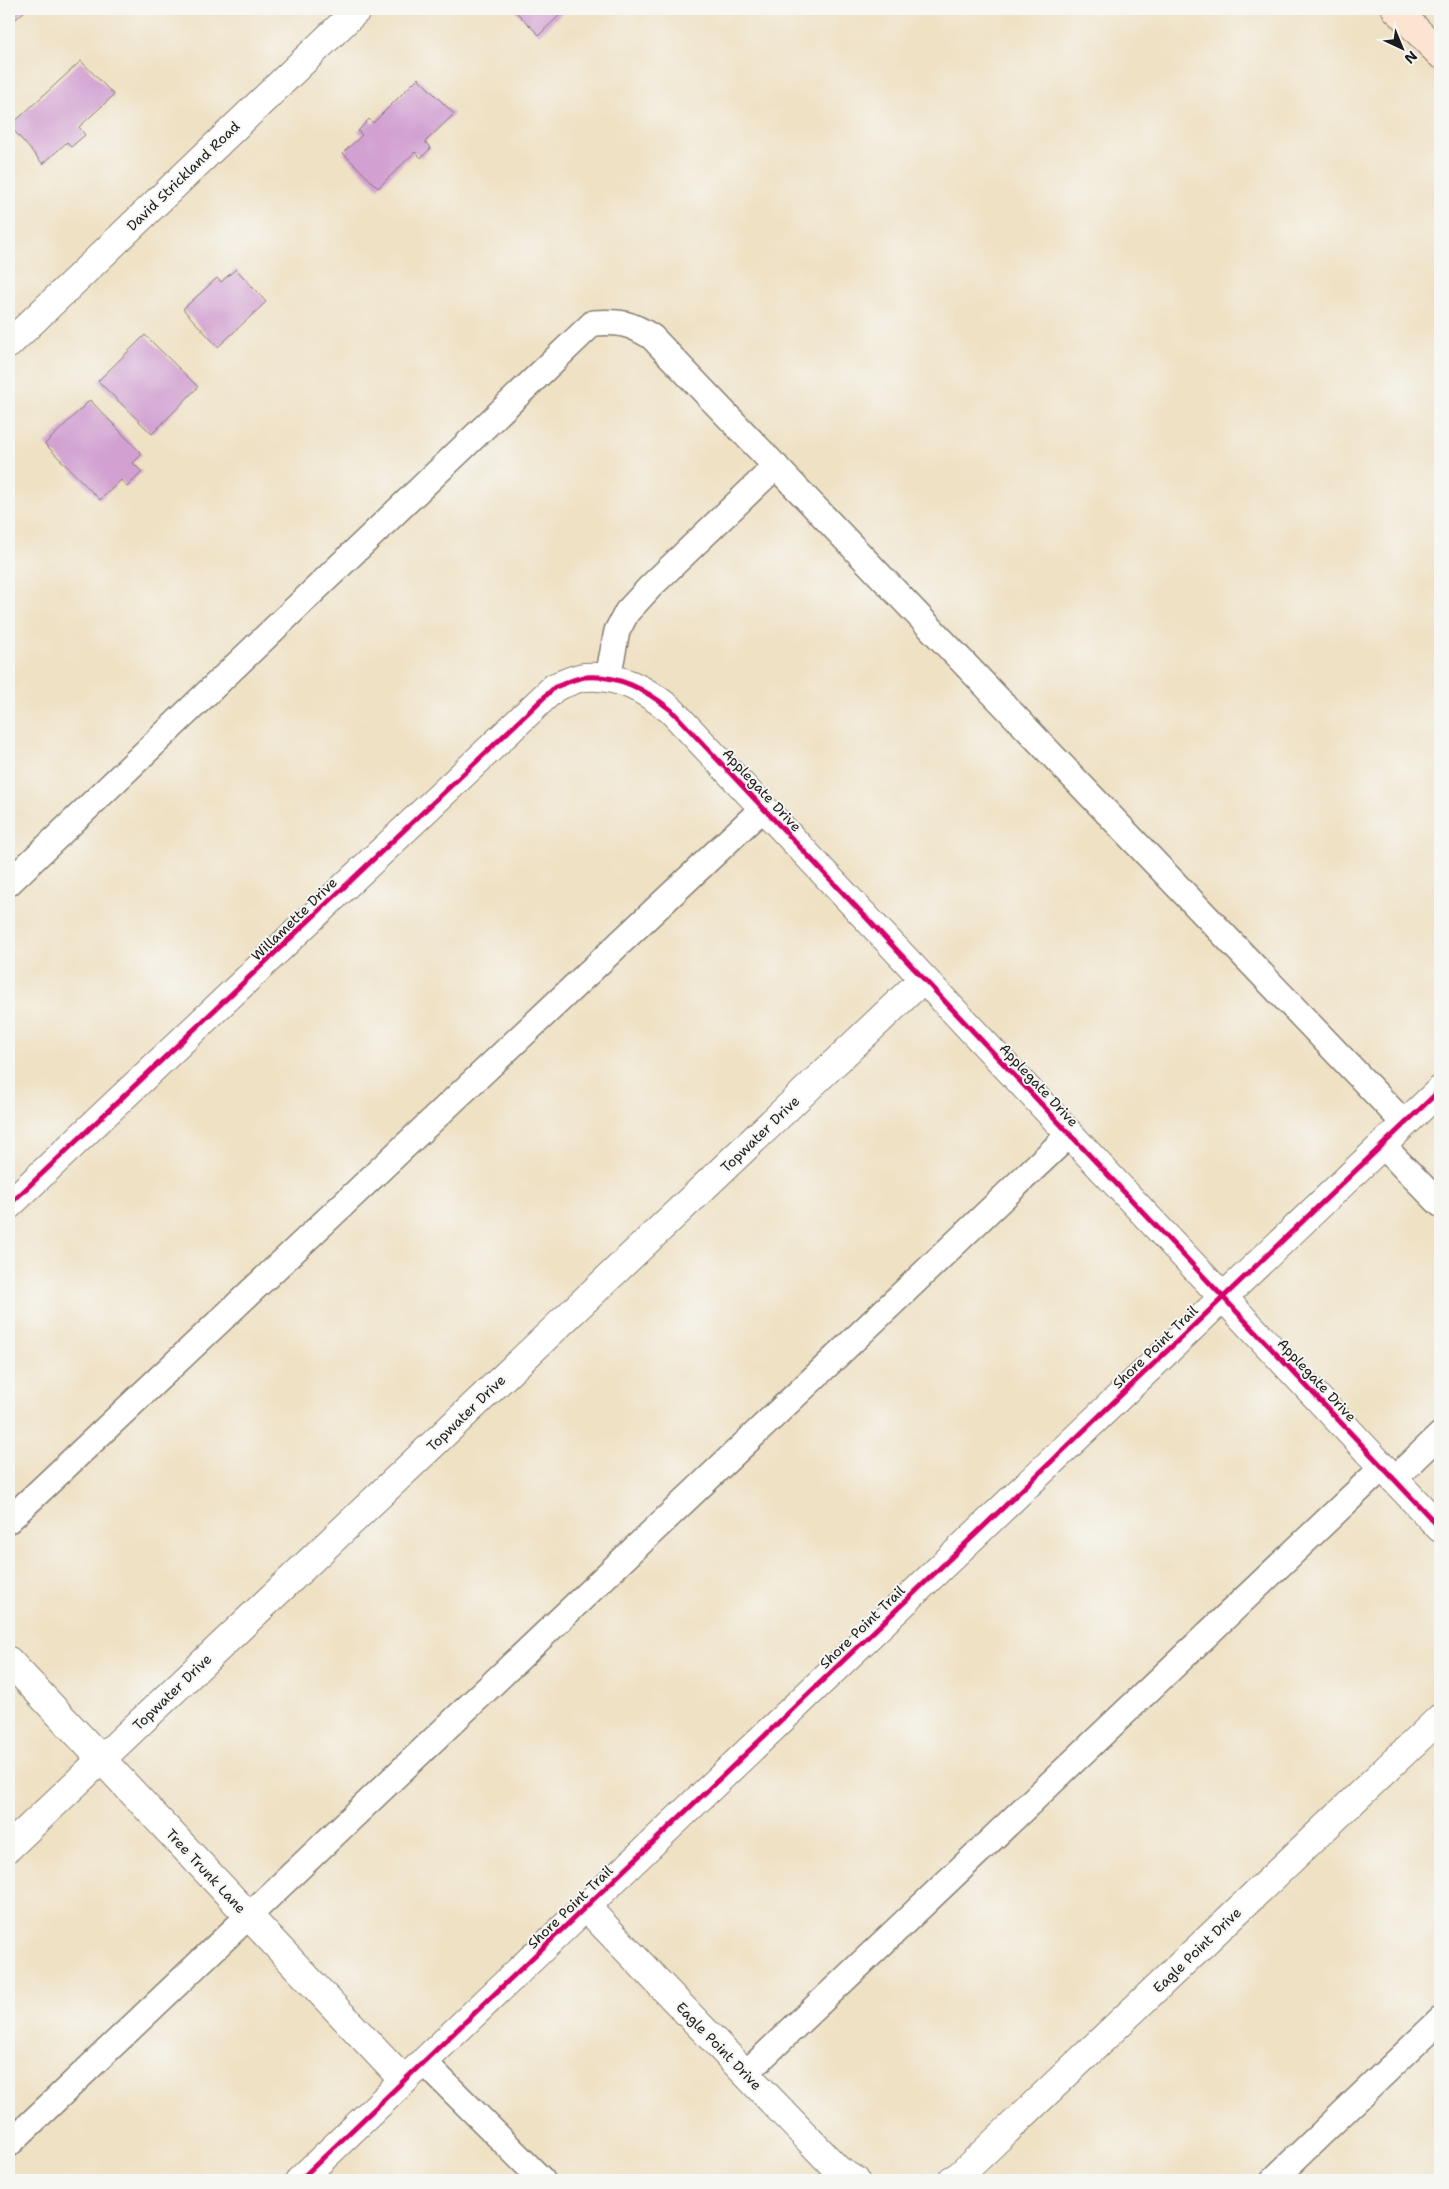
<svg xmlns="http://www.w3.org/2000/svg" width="1449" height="2189" viewBox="0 0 1449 2189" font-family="'Shantell Sans',sans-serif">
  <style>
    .building { fill: #d2a1d2 }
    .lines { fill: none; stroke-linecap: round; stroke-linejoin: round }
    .lane-casing { stroke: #867e70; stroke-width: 28 }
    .street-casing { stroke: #867e70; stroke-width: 30 }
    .secondary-casing { stroke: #867e70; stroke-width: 30 }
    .lane { stroke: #fff; stroke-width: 25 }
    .street { stroke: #fff; stroke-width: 28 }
    .secondary { stroke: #fde4d1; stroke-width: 28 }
    .cycleway-casing { stroke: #f6f6f2; stroke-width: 8 }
    .cycleway { stroke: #d6006c; stroke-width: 5 }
    .labels { text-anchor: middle; stroke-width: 4; stroke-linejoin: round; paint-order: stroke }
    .street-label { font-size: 14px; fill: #1c1c1c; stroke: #f6f6f2 }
  </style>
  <rect width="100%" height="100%" fill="#f6f6f2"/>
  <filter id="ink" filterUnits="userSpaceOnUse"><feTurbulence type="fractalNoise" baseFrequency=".02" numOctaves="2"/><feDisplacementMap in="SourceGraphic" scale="10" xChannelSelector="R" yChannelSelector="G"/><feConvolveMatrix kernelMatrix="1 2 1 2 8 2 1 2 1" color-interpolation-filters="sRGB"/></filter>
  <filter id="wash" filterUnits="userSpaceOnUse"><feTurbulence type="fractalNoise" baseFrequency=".0096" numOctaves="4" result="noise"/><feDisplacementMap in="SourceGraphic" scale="20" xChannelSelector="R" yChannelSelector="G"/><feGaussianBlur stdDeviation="1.12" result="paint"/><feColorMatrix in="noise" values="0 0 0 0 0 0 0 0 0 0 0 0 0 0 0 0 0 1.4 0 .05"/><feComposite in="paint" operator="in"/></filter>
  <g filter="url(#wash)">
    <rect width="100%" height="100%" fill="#efe1c4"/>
    <g id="blocks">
      <g class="building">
        <polygon points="9,9 27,9 9,25"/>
        <polygon points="513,9 566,9 539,35"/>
        <polygon points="81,61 114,95 79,127 85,135 71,147 67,142 43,164 10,126"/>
        <polygon points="418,78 454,114 425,142 431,148 421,158 415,152 378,188 343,153 362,135 358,131 369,119 373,123"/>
        <polygon points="236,269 266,302 218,347 183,309 217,278 221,282"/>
        <polygon points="145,335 198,387 152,434 98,381"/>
        <polygon points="90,400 142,454 133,463 142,472 127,487 121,480 100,500 45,444"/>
      </g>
    </g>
  </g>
  <g filter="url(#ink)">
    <use href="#blocks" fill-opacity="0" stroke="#867e70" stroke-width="1"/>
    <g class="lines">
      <defs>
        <g id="lane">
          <polyline points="608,677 617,631 627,612 650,587 776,466"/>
          <path d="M9 883 593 323C619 321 630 323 652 337L1405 1124"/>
          <polyline points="1382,1145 1440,1204"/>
          <polyline points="1394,1479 1440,1435"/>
          <polyline points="9,1520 763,808"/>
          <polyline points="424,2062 542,2180"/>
          <polyline points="745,2074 1383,1467"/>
          <polyline points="9,2144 1070,1134"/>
          <polyline points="1273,2180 1440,2020"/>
        </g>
        <g id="street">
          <polyline points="9,344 358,9"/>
          <path d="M9 1205 555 687C564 684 575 678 585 677 618 674 646 690 671 710L1440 1528"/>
          <polyline points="9,1661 404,2081"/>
          <polyline points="9,1847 923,979"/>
          <polyline points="586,1907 838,2170 855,2180"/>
          <polyline points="300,2180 1440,1090"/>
          <polyline points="952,2180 959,2176 1440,1718"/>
        </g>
        <polyline id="secondary" points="1396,9 1440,54"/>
      </defs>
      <use href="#lane" class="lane-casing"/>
      <use href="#street" class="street-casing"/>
      <use href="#secondary" class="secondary-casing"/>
      <use href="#lane" class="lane"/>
      <use href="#street" class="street"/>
      <use href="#secondary" class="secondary"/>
      <defs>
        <g id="cycleway">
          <path d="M9 1205 555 687C564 684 575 678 585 677 618 674 646 690 671 710L1440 1528"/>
          <polyline points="300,2180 1440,1090"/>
        </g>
      </defs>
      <use href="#cycleway" class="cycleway-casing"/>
      <use href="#cycleway" class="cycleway"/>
    </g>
  </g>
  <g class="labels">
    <g class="street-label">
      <text transform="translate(183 176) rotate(-44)" y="5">David Strickland Road</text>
      <text transform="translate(762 790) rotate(47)" y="5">Applegate Drive</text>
      <text transform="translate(294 919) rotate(-44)" y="5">Willamette Drive</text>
      <text transform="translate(1039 1085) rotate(47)" y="5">Applegate Drive</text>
      <text transform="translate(760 1134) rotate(-44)" y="5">Topwater Drive</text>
      <text transform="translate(1155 1347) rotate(-44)" y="5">Shore Point Trail</text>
      <text transform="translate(1317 1380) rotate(47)" y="5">Applegate Drive</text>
      <text transform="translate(466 1413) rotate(-44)" y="5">Topwater Drive</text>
      <text transform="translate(862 1627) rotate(-44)" y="5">Shore Point Trail</text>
      <text transform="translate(172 1692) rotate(-44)" y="5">Topwater Drive</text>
      <text transform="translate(206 1871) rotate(47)" y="5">Tree Trunk Lane</text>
      <text transform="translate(570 1907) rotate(-44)" y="5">Shore Point Trail</text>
      <text transform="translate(1197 1950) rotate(-44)" y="5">Eagle Point Drive</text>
      <text transform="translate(719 2046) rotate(46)" y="5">Eagle Point Drive</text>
    </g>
  </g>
  <rect width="1449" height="2189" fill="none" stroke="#f6f6f2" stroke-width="30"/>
  <g transform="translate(1402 48) rotate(136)" stroke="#f6f6f2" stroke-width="4" paint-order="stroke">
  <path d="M0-4L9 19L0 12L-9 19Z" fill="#1c1c1c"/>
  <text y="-8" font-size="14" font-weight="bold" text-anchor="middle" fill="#1c1c1c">N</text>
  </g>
</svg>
